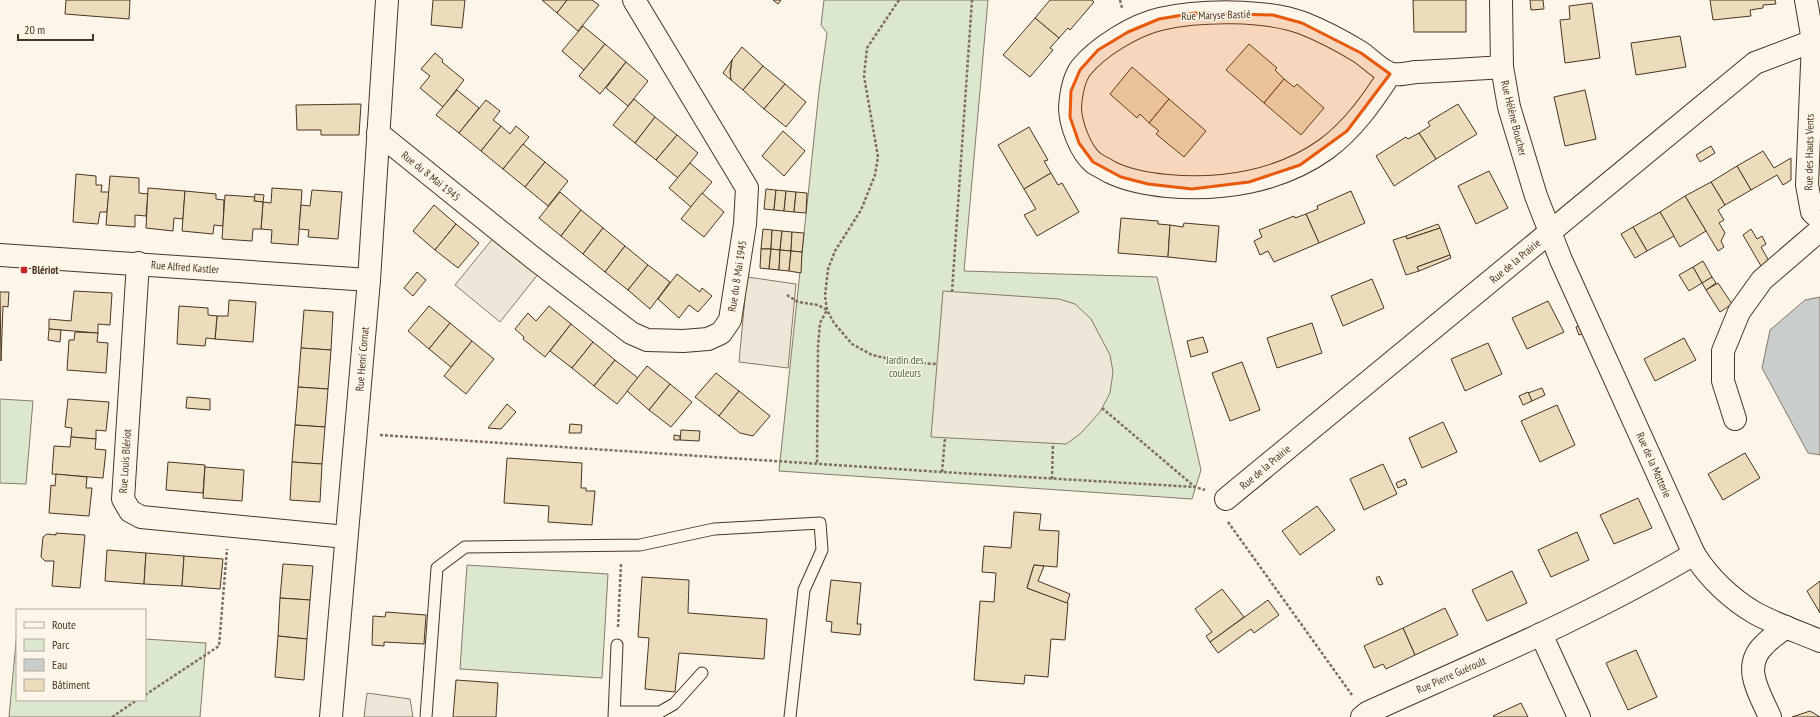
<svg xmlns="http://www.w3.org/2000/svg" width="1820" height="717" viewBox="0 0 1820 717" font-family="'PT Sans Narrow',sans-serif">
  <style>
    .green { fill: #dce7d0; stroke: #887966 }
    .parking { fill: #ede7d9; stroke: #887966 }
    .water { fill: #c9cecd; stroke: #887966 }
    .building { fill: #ecdcbc; stroke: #4a3520 }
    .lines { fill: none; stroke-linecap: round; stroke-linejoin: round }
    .service-casing { stroke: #4a3520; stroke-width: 13 }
    .minor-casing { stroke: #4a3520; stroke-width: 24 }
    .path { stroke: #7f6f5c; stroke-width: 2.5; stroke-dasharray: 3 2; stroke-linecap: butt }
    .service { stroke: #fbf6e9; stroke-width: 11 }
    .minor { stroke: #fbf6e9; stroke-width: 22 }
    .marked { fill: #e8590c; fill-opacity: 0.2; stroke: #e8590c; stroke-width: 3; stroke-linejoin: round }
    .poi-dot { fill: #c62828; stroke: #fbf6e9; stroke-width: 1.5 }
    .labels { text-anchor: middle; stroke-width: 3; stroke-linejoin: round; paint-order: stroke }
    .street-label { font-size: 11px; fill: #4a3520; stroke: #fbf6e9 }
    .poi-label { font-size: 11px; font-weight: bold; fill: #4a3520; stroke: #fbf6e9; text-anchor: start }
    .park-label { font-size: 11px; fill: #436837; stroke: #fbf6e9 }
  </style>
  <rect width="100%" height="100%" fill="#fbf6e9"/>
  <g class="green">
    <polygon points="824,0 988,0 964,271 1157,277 1201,470 1192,499 779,471 819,91 827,33 821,25"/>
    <polygon points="0,399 33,401 26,484 0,483"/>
    <polygon points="467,565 608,574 602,678 460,669"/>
    <polygon points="17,631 17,700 145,700 145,639 206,643 200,717 9,717"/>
  </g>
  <g class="parking">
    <polygon points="494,237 539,273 500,322 455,285"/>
    <polygon points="747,277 796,284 788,368 739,362"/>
    <polygon points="943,291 1059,299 1075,304 1091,319 1110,355 1113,372 1110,393 1100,412 1080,434 1066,444 931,437"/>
    <polygon points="367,693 410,699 413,717 364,717"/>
  </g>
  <polygon class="water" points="1820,297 1820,455 1808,453 1762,368 1770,330 1805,300"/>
  <g class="building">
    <polygon points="66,0 130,0 129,19 65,14"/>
    <polygon points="433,0 465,0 462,28 431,25"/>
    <polygon points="542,0 567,0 557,13"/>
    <polygon points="567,0 592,0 599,5 578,31 557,13"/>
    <polygon points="773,0 781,0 778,4"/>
    <polygon points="1050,0 1092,0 1094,2 1070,30 1068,28 1059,38 1035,18"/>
    <polygon points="1413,0 1466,0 1466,32 1414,32"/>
    <polygon points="1530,0 1543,0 1544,9 1531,10"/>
    <polygon points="1710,0 1775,0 1776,4 1763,5 1763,8 1750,10 1751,16 1713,20"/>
    <polygon points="1592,3 1600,58 1565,63 1560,20 1570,19 1569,6"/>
    <polygon points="1035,18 1059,38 1050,48 1053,50 1030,77 1003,55"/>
    <polygon points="583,26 605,44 584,70 562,51"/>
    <polygon points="1680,36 1686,67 1636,75 1631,43"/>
    <polygon points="605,44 626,62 600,94 579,76"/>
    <polygon points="1249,44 1277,68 1275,70 1284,79 1264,103 1226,70"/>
    <polygon points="742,47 763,66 743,90 731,80 730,75 732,60"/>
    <polygon points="435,53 443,60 442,62 464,80 443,107 420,88 430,76 421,69"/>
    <polygon points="732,60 730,71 731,80 723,73"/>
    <polygon points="626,62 648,81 628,106 606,88"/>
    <polygon points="763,66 785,84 764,109 743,90"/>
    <polygon points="1132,67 1169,99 1149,123 1140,114 1137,118 1110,94"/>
    <polygon points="1284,79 1294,87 1297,84 1324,108 1301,135 1264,103"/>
    <polygon points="785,84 806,102 786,127 764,109"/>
    <polygon points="457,90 479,108 459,133 436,115"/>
    <polygon points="1585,90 1596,139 1565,146 1554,97"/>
    <polygon points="634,99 655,117 635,143 613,125"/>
    <polygon points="1169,99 1206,131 1184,157 1156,134 1159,131 1149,123"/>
    <polygon points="486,100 500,111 493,120 501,126 481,151 459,133"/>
    <polygon points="361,104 359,135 321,135 321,130 297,130 296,105"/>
    <polygon points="1458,104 1477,134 1436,159 1419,133 1430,126 1428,122"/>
    <polygon points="655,117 677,135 656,160 635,143"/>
    <polygon points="501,126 510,134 516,126 529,137 503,169 481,151"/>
    <polygon points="1029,127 1048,160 1044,161 1051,173 1024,189 998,145"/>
    <polygon points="783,131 805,151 784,176 762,156"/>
    <polygon points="1419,133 1436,159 1394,186 1376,156 1406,137 1408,139"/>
    <polygon points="677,135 698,153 678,178 656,160"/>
    <polygon points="523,144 545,162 525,187 503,169"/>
    <polygon points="1711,146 1715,153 1700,162 1696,155"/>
    <polygon points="1763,151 1774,168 1791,158 1791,180 1783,185 1777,175 1751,190 1737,166"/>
    <polygon points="545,162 568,181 548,206 525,187"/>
    <polygon points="690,163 712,182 691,207 669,188"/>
    <polygon points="1737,166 1751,190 1725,205 1711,182"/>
    <polygon points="1489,171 1508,208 1476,224 1458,186"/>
    <polygon points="1051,173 1058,185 1062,183 1079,212 1037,236 1024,215 1036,209 1024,189"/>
    <polygon points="76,174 96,176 96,185 102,185 101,192 109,192 107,212 100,212 98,224 73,222"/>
    <polygon points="110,176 139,178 139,193 148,194 146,216 135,215 135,227 106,225"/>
    <polygon points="1711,182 1725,205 1718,210 1724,220 1719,223 1725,233 1721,241 1724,247 1718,251 1685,196"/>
    <polygon points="148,188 185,191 183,219 174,218 173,231 146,228"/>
    <polygon points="272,188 302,190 298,245 271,243 272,230 261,229 263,202 271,203"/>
    <polygon points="766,189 776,190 774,210 764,209"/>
    <polygon points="312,190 342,192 338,239 308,237 309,230 299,229 301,205 310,206"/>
    <polygon points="776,190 786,191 784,211 774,210"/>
    <polygon points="185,191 216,194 216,199 224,200 223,226 214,225 213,234 182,231"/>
    <polygon points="786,191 796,192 794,212 784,211"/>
    <polygon points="1351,191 1365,223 1319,243 1306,214 1318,209 1317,206"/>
    <polygon points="560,192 581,210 561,236 539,218"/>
    <polygon points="796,192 807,193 806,213 794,212"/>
    <polygon points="702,193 724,212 704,237 681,219"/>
    <polygon points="255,194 264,195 263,202 254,201"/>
    <polygon points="225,195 255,197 254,201 263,202 261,229 253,229 252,241 222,239"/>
    <polygon points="1685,196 1706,231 1680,247 1660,212"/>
    <polygon points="434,205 456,224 435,250 413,231"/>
    <polygon points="581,210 603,228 583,254 561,236"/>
    <polygon points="1660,212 1674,236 1647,251 1633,227"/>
    <polygon points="1306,214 1319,243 1274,262 1268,251 1260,255 1254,241 1262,237 1259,230 1294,216 1295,218"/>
    <polygon points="1121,218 1158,221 1158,224 1170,225 1168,257 1118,253"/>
    <polygon points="1184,223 1219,226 1216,262 1168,257 1170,225 1183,227"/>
    <polygon points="456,224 479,243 458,268 435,250"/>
    <polygon points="1438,224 1440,228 1407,239 1406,236"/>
    <polygon points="1633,227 1647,251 1635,258 1621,234"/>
    <polygon points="603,228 625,246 605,272 583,254"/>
    <polygon points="1440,228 1450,255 1417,267 1419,271 1406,275 1393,240 1406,236 1407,239"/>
    <polygon points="763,229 772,230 771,249 761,249"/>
    <polygon points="1751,229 1757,239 1762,236 1766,244 1761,247 1769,261 1761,266 1743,235"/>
    <polygon points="772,230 782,231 780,250 771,249"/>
    <polygon points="782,231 792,232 791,251 780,250"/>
    <polygon points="792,232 804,233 802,252 791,251"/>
    <polygon points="625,246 648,265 628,290 605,272"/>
    <polygon points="761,249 771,249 769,269 760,268"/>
    <polygon points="771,249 780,250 779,270 769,269"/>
    <polygon points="780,250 791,251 789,271 779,270"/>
    <polygon points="791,251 802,252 801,273 789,271"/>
    <polygon points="1450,255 1451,258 1419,271 1417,267"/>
    <polygon points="1703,261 1712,277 1702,283 1693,267"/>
    <polygon points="648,265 670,282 650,309 628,290"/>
    <polygon points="1693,267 1702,283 1689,291 1679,275"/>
    <polygon points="417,272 426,280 413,296 404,288"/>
    <polygon points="677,274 700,292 702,288 712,296 698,312 689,305 679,318 658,299"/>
    <polygon points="1712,277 1716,283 1706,290 1702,283"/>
    <polygon points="1372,279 1384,308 1343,326 1331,296"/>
    <polygon points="1718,283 1732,304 1720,312 1706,290"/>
    <polygon points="74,291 112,293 110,325 98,324 98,333 49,329 49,319 71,321"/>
    <polygon points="0,292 9,292 8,307 3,306 1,361"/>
    <polygon points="229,300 256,302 253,342 215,339 217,316 228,316"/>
    <polygon points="1548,301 1564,332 1527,349 1512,318"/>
    <polygon points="179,306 208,308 208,315 217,316 215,339 206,338 205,346 177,344"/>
    <polygon points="429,306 450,323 429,349 408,331"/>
    <polygon points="549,306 571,324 545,357 523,339 524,337 515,329 528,313 536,321"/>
    <polygon points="304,310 333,312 331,350 301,348"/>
    <polygon points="450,323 472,341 451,367 429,349"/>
    <polygon points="1312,323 1322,353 1277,368 1267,338"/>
    <polygon points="571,324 593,342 572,368 550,351"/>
    <polygon points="1581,325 1585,333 1579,335 1576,327"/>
    <polygon points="49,329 61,330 60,342 48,340"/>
    <polygon points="75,332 98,333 97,342 108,343 106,373 67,370 69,340 74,340"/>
    <polygon points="1203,337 1208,352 1191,357 1187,341"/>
    <polygon points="1684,338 1696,360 1655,381 1644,359"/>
    <polygon points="472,341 494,359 466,394 444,376"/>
    <polygon points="593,342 615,360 594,386 572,368"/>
    <polygon points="1488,343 1502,374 1465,391 1451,359"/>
    <polygon points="301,348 331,350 328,389 298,387"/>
    <polygon points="615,360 638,378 617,404 594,386"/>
    <polygon points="1242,362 1260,410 1230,421 1212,373"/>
    <polygon points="647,366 670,384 649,410 627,391"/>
    <polygon points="716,373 739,391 719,416 695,397"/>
    <polygon points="670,384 692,402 671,427 649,410"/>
    <polygon points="298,387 328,389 325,427 295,425"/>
    <polygon points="1542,388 1545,395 1532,401 1528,393"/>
    <polygon points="739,391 770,416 753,436 740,433 719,416"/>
    <polygon points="1528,392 1532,401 1523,405 1519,396"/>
    <polygon points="187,397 210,399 210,410 186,408"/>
    <polygon points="68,399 109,402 106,431 96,430 96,439 71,437 72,428 65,427"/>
    <polygon points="507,404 516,412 501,429 488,428"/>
    <polygon points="1557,405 1575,445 1540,462 1521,421"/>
    <polygon points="1443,422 1457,452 1422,468 1409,438"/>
    <polygon points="570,424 582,425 581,433 569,433"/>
    <polygon points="295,425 325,427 322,464 292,462"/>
    <polygon points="681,430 700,431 699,441 680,440"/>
    <polygon points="674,435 680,436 680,440 674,440"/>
    <polygon points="71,437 96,439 95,449 106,450 103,478 52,474 54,446 70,447"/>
    <polygon points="1745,453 1760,478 1723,500 1708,474"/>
    <polygon points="507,458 582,463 581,488 586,488 586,491 595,491 592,525 548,522 549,506 504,503"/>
    <polygon points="168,462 205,465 203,493 166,490"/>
    <polygon points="292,462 322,464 320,502 290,500"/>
    <polygon points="1383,464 1397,494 1364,510 1350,479"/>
    <polygon points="205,467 244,470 242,501 203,498"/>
    <polygon points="56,474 87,477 86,488 92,488 89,516 49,513 51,485 55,486"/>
    <polygon points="1405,479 1407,484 1398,488 1396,483"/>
    <polygon points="1638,498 1652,528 1614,544 1600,515"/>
    <polygon points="1317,506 1335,530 1300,555 1282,531"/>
    <polygon points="1014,512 1041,514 1039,530 1059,531 1057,567 1034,565 1027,588 1068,603 1065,640 1051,639 1048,677 1025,675 1024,684 974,680 980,601 994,602 996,573 982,572 984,546 1011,548"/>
    <polygon points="1577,532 1589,560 1551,577 1538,550"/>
    <polygon points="56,533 85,535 80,588 52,586 54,561 45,561 41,557 43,537 47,534 56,535"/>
    <polygon points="107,550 146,553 144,584 105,581"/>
    <polygon points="146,553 184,556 182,586 144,584"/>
    <polygon points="184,556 223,559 220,589 182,586"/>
    <polygon points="283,564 313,566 310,600 280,598"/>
    <polygon points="1034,565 1044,566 1038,581 1070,594 1067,603 1027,588"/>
    <polygon points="1512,571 1527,603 1487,621 1472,590"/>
    <polygon points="1379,576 1383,584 1379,585 1376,578"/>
    <polygon points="642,577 689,580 688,613 767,619 764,659 679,653 675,692 645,689 649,638 638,637"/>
    <polygon points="831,580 861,583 857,624 861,624 860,635 831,632 832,622 826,621"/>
    <polygon points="1820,581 1820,613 1807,591"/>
    <polygon points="1222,589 1244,617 1210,642 1206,636 1212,632 1195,609"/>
    <polygon points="280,598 310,600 307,639 278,636"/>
    <polygon points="1268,600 1279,615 1254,633 1251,629 1218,653 1210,642"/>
    <polygon points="1445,608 1458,635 1415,655 1403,628"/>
    <polygon points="386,612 426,615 424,644 384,642 384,646 372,645 373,616 385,617"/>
    <polygon points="1403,628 1415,655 1386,669 1383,664 1374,668 1364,646"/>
    <polygon points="278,636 307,639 304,680 275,677"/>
    <polygon points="1636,650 1657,697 1628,710 1606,663"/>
    <polygon points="456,680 498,683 496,717 453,717"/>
    <polygon points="1521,703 1528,717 1494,717 1493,716"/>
    <polygon points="1810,711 1820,717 1792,717"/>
  </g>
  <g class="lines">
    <defs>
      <g id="service">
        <polyline points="615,712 660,712 674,704 702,673"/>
        <polyline points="426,717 437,568 465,547 640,545 714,529 820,523 822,550 804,590 790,717"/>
        <polyline points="614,717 617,645"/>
      </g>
      <g id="minor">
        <path d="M1501 0 1502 67 1509 107 1536 196 1561 260 1694 554C1708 577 1731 599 1755 613 1775 624 1799 632 1820 641"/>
        <polyline points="1806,0 1813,41 1807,185 1812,212 1820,219"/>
        <path d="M1390 74C1372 102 1353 129 1326 149 1280 182 1221 191 1167 186 1147 184 1128 181 1110 172 1105 169 1099 166 1094 163 1080 152 1070 123 1070 107 1071 93 1073 79 1081 68 1098 47 1134 25 1160 19 1200 10 1265 9 1303 23 1323 31 1342 41 1360 52 1369 58 1379 69 1389 73 1396 76 1408 73 1416 72 1444 71 1473 69 1502 67"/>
        <polyline points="378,133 532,257 631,333 647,340 683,341 708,339 721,333 730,320 745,224 747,188 634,0"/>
        <polyline points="0,255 369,280"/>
        <polyline points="138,263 123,499 130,511 141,517 346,537"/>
        <polyline points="1735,419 1723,381 1723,351 1739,312 1762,280 1820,230"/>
        <polyline points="1226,499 1755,63 1813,41 1820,35"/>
        <polyline points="1541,634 1579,717"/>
        <polyline points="331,717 369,280 387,0"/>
        <path d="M1362 717 1367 713C1477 663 1590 616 1694 554"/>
        <path d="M1770 717C1760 694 1741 667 1764 645 1770 638 1779 633 1786 627"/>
      </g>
    </defs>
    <use href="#service" class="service-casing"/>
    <use href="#minor" class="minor-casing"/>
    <g class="path">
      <polyline points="899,0 867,48 864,76 878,157 875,175 861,210 835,251 828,269 825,296 827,310 834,323 852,344 872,355 903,362 937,364"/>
      <polyline points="1120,0 1122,8"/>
      <polyline points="952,292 972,0"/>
      <polyline points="787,295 798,302 818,305 827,310 820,323 818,346 817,464"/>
      <polyline points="1102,408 1195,487 1205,490"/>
      <polyline points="380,435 942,472 1195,487"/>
      <polyline points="942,472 945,438"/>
      <polyline points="1052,479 1053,443"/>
      <polyline points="1228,522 1352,695"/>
      <polyline points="618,627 621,564"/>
      <polyline points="145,695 219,646 227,549"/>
      <polyline points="112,717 137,700"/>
    </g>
    <use href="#service" class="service"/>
    <use href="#minor" class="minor"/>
  </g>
  <path class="marked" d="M1195 13 1273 15 1302 23 1361 53 1390 74 1347 131 1300 165 1249 182 1192 189 1148 184 1121 177 1093 162 1079 143 1070 117 1071 91 1080 70 1098 50 1128 32 1159 19Z"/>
  <rect class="poi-dot" x="20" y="266" width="8" height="8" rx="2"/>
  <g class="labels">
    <g class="street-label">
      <text transform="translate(1216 15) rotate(-2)" y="4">Rue Maryse Bastié</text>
      <text transform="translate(1514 118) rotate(76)" y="4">Rue Hélène Boucher</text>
      <text transform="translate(1809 152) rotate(-89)" y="4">Rue des Hauts Vents</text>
      <text transform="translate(431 176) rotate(39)" y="4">Rue du 8 Mai 1945</text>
      <text transform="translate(1515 261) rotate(-40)" y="4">Rue de la Prairie</text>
      <text transform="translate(185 267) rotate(4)" y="4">Rue Alfred Kastler</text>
      <text transform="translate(737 276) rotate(-81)" y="4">Rue du 8 Mai 1945</text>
      <text transform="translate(362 359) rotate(-85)" y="4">Rue Henri Cornat</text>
      <text transform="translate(125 461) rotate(-86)" y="4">Rue Louis Blériot</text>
      <text transform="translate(1654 465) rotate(66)" y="4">Rue de la Motterie</text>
      <text transform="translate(1265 467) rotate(-40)" y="4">Rue de la Prairie</text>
      <text transform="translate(1451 675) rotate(-24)" y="4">Rue Pierre Guéroult</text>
    </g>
    <g class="poi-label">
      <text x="32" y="274">Blériot</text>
    </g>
    <g class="park-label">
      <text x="905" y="364">Jardin des<tspan x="905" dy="13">couleurs</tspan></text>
    </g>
  </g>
  <rect x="16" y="609" width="130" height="92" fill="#fbf6e9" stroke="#b4a999"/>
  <rect x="24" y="622" width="20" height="6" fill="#fbf6e9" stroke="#b4a999"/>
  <text x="52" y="629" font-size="12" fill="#4a3520">Route</text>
  <rect x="24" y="639" width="20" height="12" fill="#dce7d0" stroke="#b4a999"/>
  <text x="52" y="649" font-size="12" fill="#4a3520">Parc</text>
  <rect x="24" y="659" width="20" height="12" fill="#c9cecd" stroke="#b4a999"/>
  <text x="52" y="669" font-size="12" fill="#4a3520">Eau</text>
  <rect x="24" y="679" width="20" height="12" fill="#ecdcbc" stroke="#b4a999"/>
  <text x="52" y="689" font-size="12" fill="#4a3520">Bâtiment</text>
  <path d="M18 34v6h75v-6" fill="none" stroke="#4a3520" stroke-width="2"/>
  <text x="24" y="34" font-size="12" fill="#4a3520" stroke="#fbf6e9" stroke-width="3" paint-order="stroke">20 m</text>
</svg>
